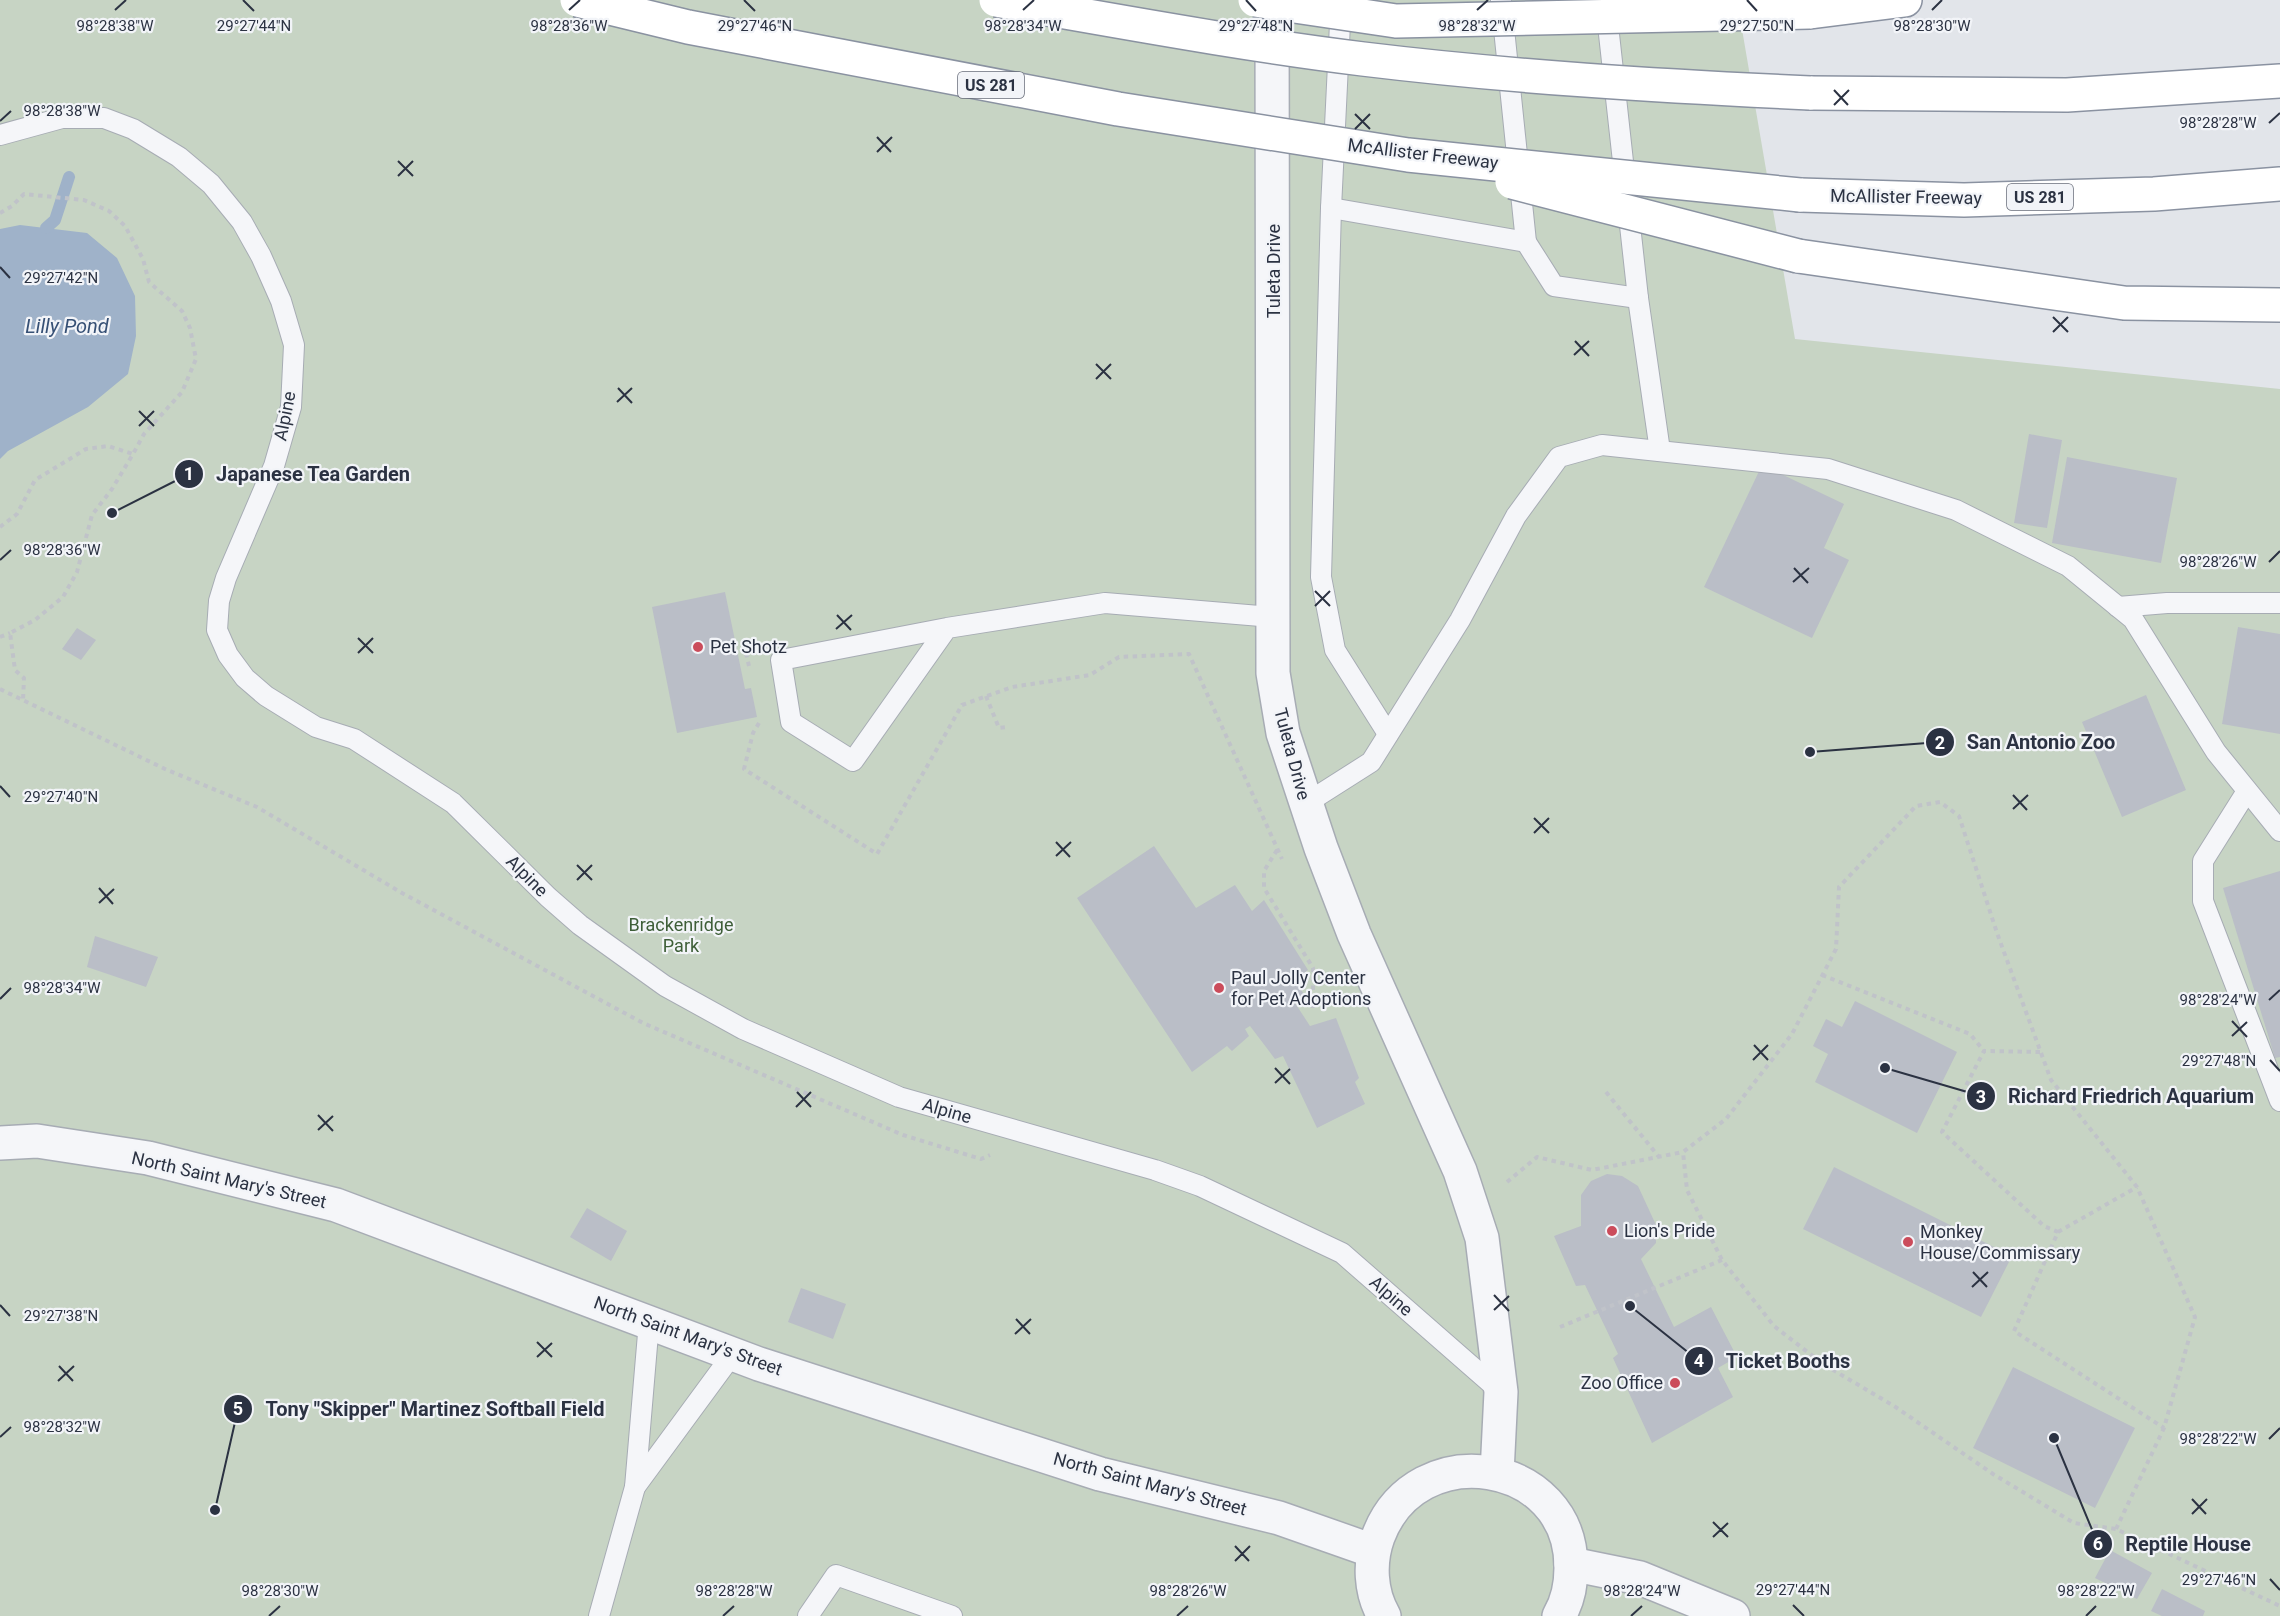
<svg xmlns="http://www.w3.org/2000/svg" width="2280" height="1616" viewBox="0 0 2280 1616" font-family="Roboto,sans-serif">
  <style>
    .green { fill: #c7d4c4 }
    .water { fill: #9fb2c9 }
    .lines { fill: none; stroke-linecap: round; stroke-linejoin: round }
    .stream { stroke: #9fb2c9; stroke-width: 12 }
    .building { fill: #babec7 }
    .service-casing { stroke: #a7acb4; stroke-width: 22 }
    .minor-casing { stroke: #a7acb4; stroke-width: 36 }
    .tertiary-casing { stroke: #a7acb4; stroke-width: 36 }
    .motorway-casing { stroke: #8a92a1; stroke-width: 36 }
    .path { stroke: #c0c3c9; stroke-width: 4; stroke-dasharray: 4.5 4.5; stroke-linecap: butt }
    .service { stroke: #f5f6f9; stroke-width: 20 }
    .minor { stroke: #f5f6f9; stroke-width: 33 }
    .tertiary { stroke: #f5f6f9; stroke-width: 33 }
    .motorway { stroke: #fff; stroke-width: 33 }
    .motorway-bridge-casing { stroke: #8a92a1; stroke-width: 36; stroke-linecap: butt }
    .motorway-bridge { stroke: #fff; stroke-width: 33 }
    .ticks { fill: none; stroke: #2b3242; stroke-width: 2 }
    .poi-dot { fill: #cb4c5b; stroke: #f2f4f8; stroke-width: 2 }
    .labels { text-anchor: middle; stroke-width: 4.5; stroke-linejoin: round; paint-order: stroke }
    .shield { fill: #f2f4f8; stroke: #676c79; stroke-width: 1.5 }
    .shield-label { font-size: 16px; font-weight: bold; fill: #2b3242 }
    .street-label { font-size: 18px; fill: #2b3242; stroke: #f2f4f8 }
    .poi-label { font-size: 18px; fill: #2b3242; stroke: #f2f4f8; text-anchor: start }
    .park-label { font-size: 18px; fill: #3e5e38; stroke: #f2f4f8 }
    .water-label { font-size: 20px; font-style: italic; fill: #365075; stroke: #f2f4f8 }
    .ticks-label { font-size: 15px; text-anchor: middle; fill: #2b3242; stroke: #f2f4f8; stroke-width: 4.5; stroke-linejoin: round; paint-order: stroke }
    .leader { fill: none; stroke: #2b3242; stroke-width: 2 }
    .callout-dot { fill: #2b3242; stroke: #f2f4f8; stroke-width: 2 }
    .mark-label { font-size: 18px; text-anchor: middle; font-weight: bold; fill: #fff }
    .callout-label { font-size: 20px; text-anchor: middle; font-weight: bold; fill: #2b3242; stroke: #f2f4f8; stroke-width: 4.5; stroke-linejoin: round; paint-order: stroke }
  </style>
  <rect width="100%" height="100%" fill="#e2e5ea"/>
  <polygon class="green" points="0,0 1737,0 1795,339 2280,389 2280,1616 0,1616"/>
  <polygon class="water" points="20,225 87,233 117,258 135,296 136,336 128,374 88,407 8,451 0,459 0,229"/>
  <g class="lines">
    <polyline class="stream" points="46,228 55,220 69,177"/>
  </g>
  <g class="building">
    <polygon points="2029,434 2062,440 2047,528 2014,523"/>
    <polygon points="2067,457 2177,478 2161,563 2052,543"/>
    <polygon points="1762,465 1844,504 1824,548 1849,560 1812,638 1704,587"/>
    <polygon points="725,592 745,689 751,688 757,717 677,733 652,607"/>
    <polygon points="2238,627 2280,634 2280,734 2222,724"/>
    <polygon points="77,628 96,640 81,660 62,649"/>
    <polygon points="2146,695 2186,790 2122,817 2082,722"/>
    <polygon points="1154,846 1196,908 1235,885 1252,911 1264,900 1308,970 1295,980 1305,996 1295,1003 1310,1026 1336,1018 1359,1078 1355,1082 1365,1104 1317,1128 1283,1056 1275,1059 1250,1026 1245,1029 1249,1036 1232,1051 1227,1046 1192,1072 1077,898"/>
    <polygon points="2280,871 2280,1057 2275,1058 2223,888"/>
    <polygon points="95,936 158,957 146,987 87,967"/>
    <polygon points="1855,1001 1957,1052 1917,1133 1815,1082 1828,1054 1813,1046 1826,1019 1842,1027"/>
    <polygon points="1834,1167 2012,1256 1981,1317 1803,1229"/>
    <polygon points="1607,1174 1622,1176 1638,1186 1656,1225 1656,1243 1641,1259 1674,1327 1711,1307 1737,1357 1718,1368 1733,1397 1652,1443 1613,1358 1618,1354 1585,1285 1576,1286 1554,1236 1581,1226 1581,1195 1591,1181"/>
    <polygon points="587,1208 627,1231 611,1261 570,1237"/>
    <polygon points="801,1288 846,1304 833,1339 788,1322"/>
    <polygon points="2013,1367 2135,1428 2095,1508 1973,1448"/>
    <polygon points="2110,1550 2152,1573 2137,1599 2095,1578"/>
    <polygon points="2162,1589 2205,1611 2203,1616 2162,1616 2151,1611"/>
  </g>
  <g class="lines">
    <defs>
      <g id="service">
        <polyline points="1501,0 1526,242"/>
        <polyline points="1341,3 1331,208 1321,577 1335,650 1388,734"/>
        <polyline points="1606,7 1638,298 1660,451"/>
        <polyline points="0,135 62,118 104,118 133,129 179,157 211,184 242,222 261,256 281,301 294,345 291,407 274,466 226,578 219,601 217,630 228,655 245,678 266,696 316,727 354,739 453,803 548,897 580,925 665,986 743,1029 899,1097 1155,1170 1200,1186 1342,1253 1501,1392"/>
        <polyline points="1331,208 1526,242 1554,286 1638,298"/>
        <polyline points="2118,607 2167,603 2280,603"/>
        <polyline points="947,628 853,761 791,722 781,660 947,628 1105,603 1273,617"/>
        <polyline points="2247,791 2203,861 2203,901 2280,1101"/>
        <polyline points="1305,804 1371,762 1460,620 1516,516 1559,457 1602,445 1828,469 1956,510 2068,566 2133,619 2216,752 2280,831"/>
        <polyline points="635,1487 732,1355"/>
        <polyline points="599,1616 635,1487 649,1322"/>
        <polyline points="808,1616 836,1575 952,1616"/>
      </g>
      <polyline id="minor" points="1571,1564 1640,1578 1733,1616"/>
      <g id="tertiary">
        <polyline points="1272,0 1273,673 1283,733 1321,848 1354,934 1460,1171 1482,1238 1501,1392 1497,1473"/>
        <polyline points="0,1143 37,1141 148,1158 336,1205 759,1364 1100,1474 1279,1518 1373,1551"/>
        <path d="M1384 1616C1370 1592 1369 1562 1378 1537 1416 1434 1572 1458 1571 1568 1571 1585 1568 1601 1559 1616"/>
      </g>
      <g id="motorway">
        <polyline points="1810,12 1905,0"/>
        <polyline points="1810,93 2067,95 2280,81"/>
        <polyline points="1800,195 1964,200 2154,194 2280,184"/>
        <polyline points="1798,256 2124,303 2280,305"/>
      </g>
    </defs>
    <use href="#service" class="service-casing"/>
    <use href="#minor" class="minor-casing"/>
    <use href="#tertiary" class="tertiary-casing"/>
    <use href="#motorway" class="motorway-casing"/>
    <g class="path">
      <polyline points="0,213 12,206 24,194 84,200 109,211 125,226 143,259 149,282 182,311 190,328 196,359 182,392 144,434 133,454"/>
      <polyline points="0,527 17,514 35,480 86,449 108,446 133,454 112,489 92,515 77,572 63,597 35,620 10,633 15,670 24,678 23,700"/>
      <polyline points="0,637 10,633"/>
      <polyline points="746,653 749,666"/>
      <polyline points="0,689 165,769 257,807 402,893 643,1023 903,1135 981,1159 990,1155"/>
      <polyline points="986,696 999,728 1007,727"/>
      <polyline points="759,723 753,733 744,769 877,854 962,705 1012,687 1090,675 1119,657 1189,654 1282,859"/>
      <polyline points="1277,850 1264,871 1264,888 1313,968 1313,1009"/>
      <polyline points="1822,975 1970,1034 1984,1051"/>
      <polyline points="2040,1052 1984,1051 1942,1132 2044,1226 2058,1232 2014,1331 2164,1428"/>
      <polyline points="1606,1092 1659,1157"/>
      <polyline points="1507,1182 1537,1157 1592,1170 1683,1152"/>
      <polyline points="2058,1232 2137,1187"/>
      <polyline points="1560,1327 1722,1260"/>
      <polyline points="2116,1529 2164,1428 2195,1317 2137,1187 2051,1080 1997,933 1959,816 1940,802 1916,806 1839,887 1836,949 1792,1034 1726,1119 1683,1152 1687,1190 1722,1260 1774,1326 1823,1364 1894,1406 1993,1474 2074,1523 2116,1529 2280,1606"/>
    </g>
    <use href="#service" class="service"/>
    <use href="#minor" class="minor"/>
    <use href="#tertiary" class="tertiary"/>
    <use href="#motorway" class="motorway"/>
    <defs>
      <g id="motorway-bridge">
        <polyline points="577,0 688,27 1118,109 1408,155 1800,195"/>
        <path d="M996 0C1118 21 1240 44 1363 59 1511 77 1660 86 1810 93"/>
        <polyline points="1255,0 1396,21 1810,12"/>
        <polyline points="1512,182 1798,256"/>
      </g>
    </defs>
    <use href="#motorway-bridge" class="motorway-bridge-casing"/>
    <use href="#motorway-bridge" class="motorway-bridge"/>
  </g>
  <path class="ticks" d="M243 0 254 11M744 0 755 11M1246 0 1256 11M1747 0 1757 11M115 10 126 0M569 10 580 0M1023 10 1034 0M1477 10 1488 0M1932 10 1942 0M1834 90 1848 105M1834 105 1849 90M1355 114 1370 129M0 121 11 111M2269 123 2280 113M1355 129 1370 114M877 137 891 152M877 152 892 137M398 161 413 176M398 176 413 161M0 267 10 278M2053 317 2068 332M2053 332 2068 317M1575 341 1589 356M1574 355 1589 341M1096 364 1111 379M1096 379 1111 364M618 388 632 403M617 402 632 388M139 411 154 426M139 426 154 411M0 560 11 550M2269 562 2280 551M1794 568 1808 583M1793 582 1809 568M1315 591 1330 606M1315 606 1330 591M837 615 851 630M836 629 852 615M358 638 373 653M358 653 373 638M0 786 10 797M2013 795 2027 810M2013 809 2028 795M1534 818 1549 833M1534 833 1549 818M1056 842 1070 857M1056 856 1071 842M577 865 592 880M577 880 592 865M99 888 113 904M99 903 114 889M0 999 11 988M2269 1000 2280 990M2232 1021 2247 1037M2232 1036 2247 1022M1754 1045 1768 1060M1753 1060 1768 1045M2270 1060 2280 1071M1275 1068 1290 1084M1275 1083 1290 1069M797 1092 811 1107M796 1107 811 1092M318 1115 333 1131M318 1130 333 1116M1973 1272 1987 1287M1972 1287 1988 1272M1494 1295 1509 1311M0 1305 10 1316M1494 1310 1509 1296M1016 1319 1030 1334M1015 1334 1031 1319M537 1342 552 1357M537 1357 552 1343M59 1366 73 1381M58 1381 74 1366M0 1437 11 1427M2269 1439 2280 1428M2192 1499 2206 1514M2192 1514 2207 1499M1713 1522 1728 1537M1713 1537 1728 1523M1235 1546 1249 1561M1235 1561 1250 1546M2270 1579 2280 1590M1793 1605 1804 1616M269 1616 280 1606M723 1616 734 1606M1177 1616 1188 1606M1631 1616 1642 1606M2086 1616 2096 1606"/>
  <g class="poi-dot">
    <circle cx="698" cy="647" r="6"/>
    <circle cx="1219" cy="988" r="6"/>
    <circle cx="1612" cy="1231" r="6"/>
    <circle cx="1908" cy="1242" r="6"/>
    <circle cx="1675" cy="1383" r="6"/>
  </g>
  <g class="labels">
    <g class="shield">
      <rect x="958" y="72" width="66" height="26" rx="4.5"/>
      <rect x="2007" y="184" width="66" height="26" rx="4.5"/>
    </g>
    <g class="shield-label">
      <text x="991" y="91">US 281</text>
      <text x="2040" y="203">US 281</text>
    </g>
    <g class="street-label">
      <text transform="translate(1423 154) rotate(7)" y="6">McAllister Freeway</text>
      <text transform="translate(1906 197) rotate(1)" y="6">McAllister Freeway</text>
      <text transform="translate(1274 271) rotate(-90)" y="6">Tuleta Drive</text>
      <text transform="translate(285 416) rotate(-79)" y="6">Alpine</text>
      <text transform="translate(1292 754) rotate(75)" y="6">Tuleta Drive</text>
      <text transform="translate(527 876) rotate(45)" y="6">Alpine</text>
      <text transform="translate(947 1111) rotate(16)" y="6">Alpine</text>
      <text transform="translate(229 1180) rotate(13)" y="6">North Saint Mary's Street</text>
      <text transform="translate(1391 1296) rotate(41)" y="6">Alpine</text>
      <text transform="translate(688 1336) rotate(20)" y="6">North Saint Mary's Street</text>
      <text transform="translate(1150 1484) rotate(15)" y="6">North Saint Mary's Street</text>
    </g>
    <g class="poi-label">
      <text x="710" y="653">Pet Shotz</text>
      <text x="1231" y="984">Paul Jolly Center<tspan x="1231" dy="21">for Pet Adoptions</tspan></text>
      <text x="1624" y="1237">Lion's Pride</text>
      <text x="1920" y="1238">Monkey<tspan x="1920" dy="21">House/Commissary</tspan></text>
      <text x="1663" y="1389" text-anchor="end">Zoo Office</text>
    </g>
    <g class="park-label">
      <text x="681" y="931">Brackenridge<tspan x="681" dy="21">Park</tspan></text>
    </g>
    <g class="water-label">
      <text x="67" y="333">Lilly Pond</text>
    </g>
  </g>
  <g class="ticks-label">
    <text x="115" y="31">98°28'38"W</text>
    <text x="569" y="31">98°28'36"W</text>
    <text x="1023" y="31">98°28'34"W</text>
    <text x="1477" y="31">98°28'32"W</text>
    <text x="1932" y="31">98°28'30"W</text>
    <text x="254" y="31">29°27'44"N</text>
    <text x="755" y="31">29°27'46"N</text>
    <text x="1256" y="31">29°27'48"N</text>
    <text x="1757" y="31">29°27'50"N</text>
    <text x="62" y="116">98°28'38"W</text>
    <text x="2218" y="128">98°28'28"W</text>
    <text x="61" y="283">29°27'42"N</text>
    <text x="62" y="555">98°28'36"W</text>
    <text x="2218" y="567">98°28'26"W</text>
    <text x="61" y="802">29°27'40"N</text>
    <text x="62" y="993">98°28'34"W</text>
    <text x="2218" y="1005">98°28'24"W</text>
    <text x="2219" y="1066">29°27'48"N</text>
    <text x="61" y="1321">29°27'38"N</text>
    <text x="62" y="1432">98°28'32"W</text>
    <text x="2218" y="1444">98°28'22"W</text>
    <text x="2219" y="1585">29°27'46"N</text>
    <text x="1793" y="1595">29°27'44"N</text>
    <text x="280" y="1596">98°28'30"W</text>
    <text x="734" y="1596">98°28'28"W</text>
    <text x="1188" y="1596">98°28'26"W</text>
    <text x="1642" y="1596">98°28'24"W</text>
    <text x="2096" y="1596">98°28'22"W</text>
  </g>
  <path class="leader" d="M112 513L189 474M1810 752L1940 742M1885 1068L1981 1096M1630 1306L1699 1361M215 1510L238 1409M2054 1438L2098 1544"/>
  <g class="callout-dot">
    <circle cx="112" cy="513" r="6"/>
    <circle cx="1810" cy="752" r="6"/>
    <circle cx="1885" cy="1068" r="6"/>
    <circle cx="1630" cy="1306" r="6"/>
    <circle cx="215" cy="1510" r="6"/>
    <circle cx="2054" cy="1438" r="6"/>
    <circle cx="189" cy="474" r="15"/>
    <circle cx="1940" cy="742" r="15"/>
    <circle cx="1981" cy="1096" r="15"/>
    <circle cx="1699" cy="1361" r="15"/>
    <circle cx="238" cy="1409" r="15"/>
    <circle cx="2098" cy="1544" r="15"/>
  </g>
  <g class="mark-label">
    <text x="189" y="480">1</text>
    <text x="1940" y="749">2</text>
    <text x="1981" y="1103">3</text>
    <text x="1699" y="1367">4</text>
    <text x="238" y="1415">5</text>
    <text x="2098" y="1550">6</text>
  </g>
  <g class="callout-label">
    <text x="313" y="481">Japanese Tea Garden</text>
    <text x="2041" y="749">San Antonio Zoo</text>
    <text x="2131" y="1103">Richard Friedrich Aquarium</text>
    <text x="1788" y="1368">Ticket Booths</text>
    <text x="435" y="1416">Tony "Skipper" Martinez Softball Field</text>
    <text x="2188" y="1551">Reptile House</text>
  </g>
</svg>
